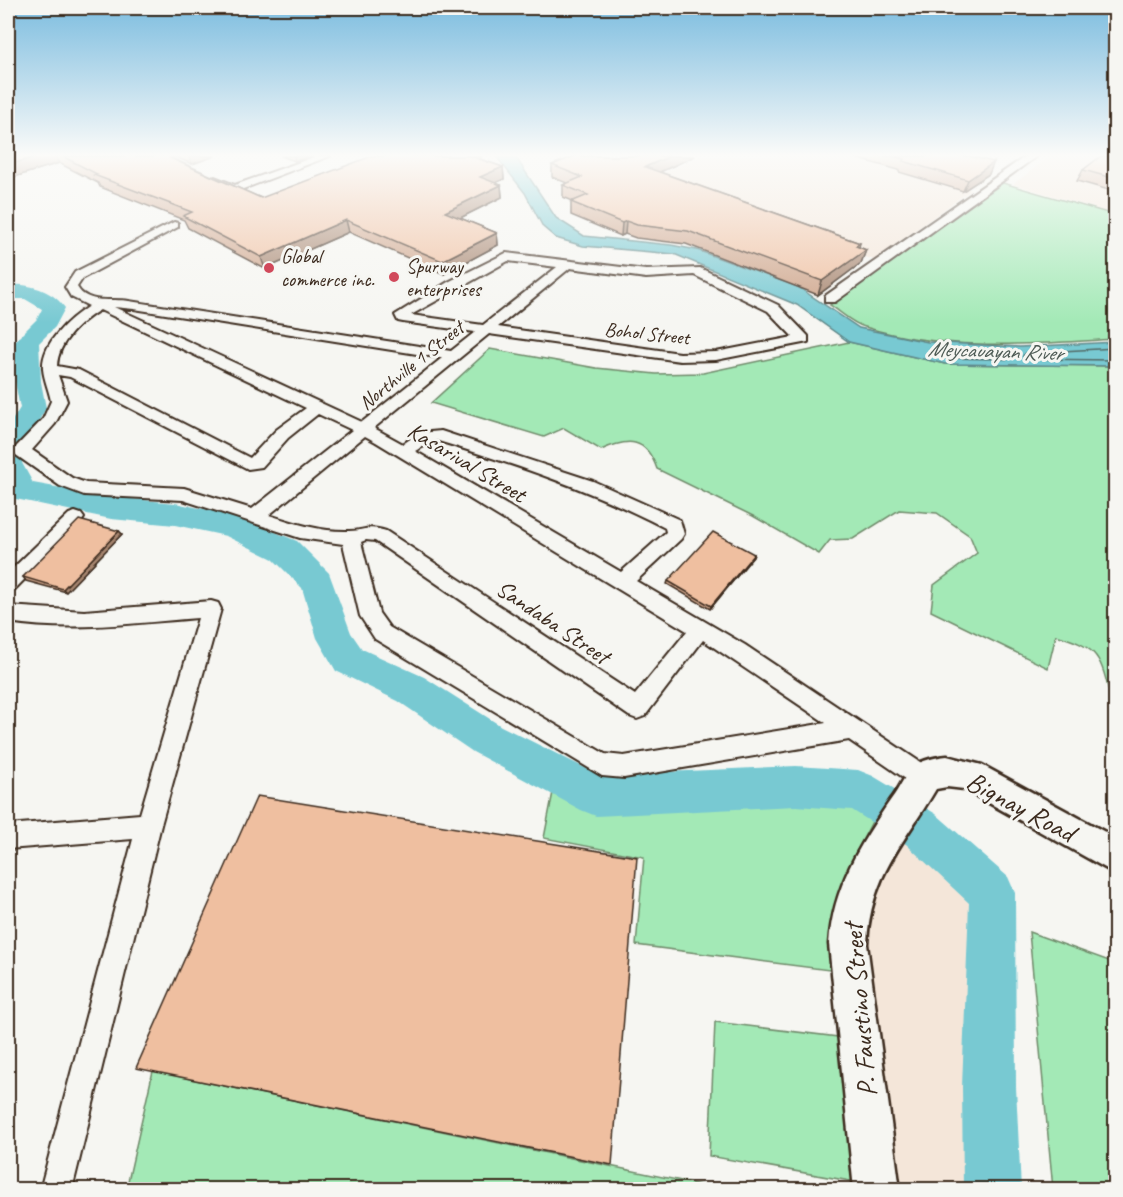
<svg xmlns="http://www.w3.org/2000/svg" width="1123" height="1197" viewBox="0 0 1123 1197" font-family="Caveat,sans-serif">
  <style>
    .built { fill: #f4e6d9 }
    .green { fill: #a3e9b6; stroke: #6f8a6a; stroke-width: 1.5 }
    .water { fill: #78c9d2; stroke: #60898a; stroke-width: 1.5 }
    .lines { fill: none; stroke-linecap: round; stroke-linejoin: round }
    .shore { stroke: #536a66; stroke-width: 1.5 }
    .river { fill: #78c9d2; fill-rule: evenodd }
    .minor-casing { stroke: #3b2a1e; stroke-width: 4 }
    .secondary-casing { stroke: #3b2a1e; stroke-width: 5 }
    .minor { fill: #f6f6f2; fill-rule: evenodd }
    .secondary { fill: #f6f6f2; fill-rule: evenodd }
    .wall { fill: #cea48a; stroke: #3b2a1e; stroke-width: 1.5 }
    .shaded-wall { fill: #a78670; stroke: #3b2a1e; stroke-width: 1.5 }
    .building { fill: #efbfa0; stroke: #3b2a1e; stroke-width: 1.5 }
    .poi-dot { fill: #d1495b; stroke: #f6f6f2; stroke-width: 2 }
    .labels { text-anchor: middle; stroke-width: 6; stroke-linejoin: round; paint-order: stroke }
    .far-poi-label { font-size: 20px; fill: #3b2a1e; stroke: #f6f6f2; text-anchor: start }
    .far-street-label { font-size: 20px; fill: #3b2a1e; stroke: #f6f6f2 }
    .far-water-label { font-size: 22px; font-style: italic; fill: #4d5a54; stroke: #f6f6f2 }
    .street-label { font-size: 24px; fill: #3b2a1e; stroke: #f6f6f2 }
    .near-street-label { font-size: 28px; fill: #3b2a1e; stroke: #f6f6f2 }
  </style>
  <rect width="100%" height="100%" fill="#f6f6f2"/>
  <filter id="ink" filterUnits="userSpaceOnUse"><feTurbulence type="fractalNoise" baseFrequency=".0167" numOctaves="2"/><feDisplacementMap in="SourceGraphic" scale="12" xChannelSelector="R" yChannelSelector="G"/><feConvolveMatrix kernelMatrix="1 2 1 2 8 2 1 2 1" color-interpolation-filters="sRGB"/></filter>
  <g filter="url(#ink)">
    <g class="built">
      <polygon points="701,156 854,156 971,190 874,260 650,179"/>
      <polygon points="1051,156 1115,156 1115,214 1013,184"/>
      <polygon points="908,833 924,841 976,888 969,1114 976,1189 888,1189 858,951 872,880"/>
    </g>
    <g class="green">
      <path d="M1003 183 1115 215V339C1033 344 945 352 865 327 853 324 841 312 830 305Z"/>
      <path d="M849 342 945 364 1115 366V695L1109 692C1100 652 1094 647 1056 635L1048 668 931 611 934 585 977 553 970 536 937 513 899 510 853 539 830 540 819 554 753 516 657 469C646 437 628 438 601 450L564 428 544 437 431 403 490 349 596 368 656 374 703 373Z"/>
      <polygon points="555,782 596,805 796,794 856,800 876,814 851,862 839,898 837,971 636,945 644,857 544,838"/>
      <polygon points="1029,932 1109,961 1115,959 1115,1189 1053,1189"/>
      <polygon points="715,1022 838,1037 856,1182 709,1156"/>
      <polygon points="153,1071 706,1186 706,1189 126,1190"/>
    </g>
    <polygon class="water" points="496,156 515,156 556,218 584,236 671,245 697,250 798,287 859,328 928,342 1020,347 1115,342 1115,366 945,364 849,342 797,305 674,254 583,246 556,238 543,227 525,193"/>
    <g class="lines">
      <g class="shore">
        <polyline points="1116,348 1026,353 1023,356 1026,359 1116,360"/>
        <polygon points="933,349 1009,353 1011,356 1008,359 946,358 931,354"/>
      </g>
      <path class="river" d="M8 285C29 283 53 290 65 308L55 327 39 343 41 382 46 408 31 434 22 463 33 483 111 497 175 503 233 515 297 541 329 573 351 633 362 649 424 677 501 726 599 775 796 766 858 770 873 776 936 814 1008 877 1015 893 1016 1087 1021 1190H963L962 1087 969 903 906 844 852 810 796 806 596 816 581 810 473 752 398 701 336 671 317 638 302 588 273 559 226 536 175 525 111 519 11 498 8 492V427L20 408 15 382V341L37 319 42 309 25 299H8Z"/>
      <defs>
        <g id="minor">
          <polygon points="317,156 330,156 235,192 210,180 215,177 235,185"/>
          <polygon points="1026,156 1037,156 835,302 825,302 825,296"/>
          <path d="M174 222 178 223V227L83 278 77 287C87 305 112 298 129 301L451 351 475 332 403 322 398 321 395 315 448 282 506 253 646 270 700 268 778 305 808 336V342L716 360 680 361 489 334 374 428 403 444 419 433 441 431 593 481 680 520 684 534 681 539 636 581 745 645 932 770 936 778 932 786 924 789 916 786 849 740 624 778 602 776 375 639 360 616 343 544 300 538 183 500 84 495 60 486 16 455 14 451 16 447 43 419 51 401C49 390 44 380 43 369 41 343 70 318 89 306L71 297 65 287 75 272ZM508 261 557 267 483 325 411 315ZM570 268 646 278 694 275 768 311 793 337 716 352 680 353 498 327ZM114 307 134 309 442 358 362 422ZM100 310 306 408 276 430 250 458 79 370 57 366C58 342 80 322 100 310ZM58 375 70 377 248 469 262 467 288 438 318 414 352 430 252 509 184 488 86 483 72 478 32 450 55 424 67 401ZM365 436 376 442 687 631 635 695 386 531C365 525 367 531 349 531 322 532 294 523 269 515ZM435 440C514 464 592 490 665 528L666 532 621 572 415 451ZM366 540 375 541 629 716 637 719 645 716 703 640 826 723 624 756 605 754 389 627 379 613 361 542Z"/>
          <polygon points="75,512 81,514 84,518 81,522 15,589 8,591 8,573 69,514"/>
          <path d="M211 601 218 603 221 609 161 825 72 1190H40L133 839 8 849V825L140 814 198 618C135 623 71 632 8 622V606L84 611Z"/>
        </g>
        <path id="secondary" d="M947 756 982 765 1116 838V874L964 789 947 787 936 789C903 845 870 876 867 944L900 1190H854L829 944C833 887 860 844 892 798 899 789 904 776 912 768 920 760 937 757 947 756Z"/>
      </defs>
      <use href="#minor" class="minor-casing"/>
      <use href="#secondary" class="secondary-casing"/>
      <use href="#minor" class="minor"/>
      <use href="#secondary" class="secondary"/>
    </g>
    <g class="wall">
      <polygon points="8,156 171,156 174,159 261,198 481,159 503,167 504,179 495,183 501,185 502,197 460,218 497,233 498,245 444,274 349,232 265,269 188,228 184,220 100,187 98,183 59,163 8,179"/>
      <polygon points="173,156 215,156 192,164"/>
      <polygon points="281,156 310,156 295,161"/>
      <polygon points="575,156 695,156 660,172 860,243 859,247 866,250 861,263 818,295 686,244 636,238 625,234 621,236 571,215 571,202 573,201 563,197 563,185 567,183 552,177 552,165"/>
      <polygon points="848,156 969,156 989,174 963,191 899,172 899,170"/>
      <polygon points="1116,156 1116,192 1077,181 1083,170"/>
      <polygon points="119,531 122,534 66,592 26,581 23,577"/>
      <polygon points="754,554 753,557 710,609 667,584 668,581"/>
      <polygon points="1116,732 1116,745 1110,736"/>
    </g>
    <g class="shaded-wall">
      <polygon points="38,156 56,156 59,163 8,179 8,165"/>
      <polygon points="189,156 215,156 192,164"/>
      <polygon points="294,156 310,156 295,161"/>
      <polygon points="465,156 481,156 481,159 466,165"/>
      <polygon points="670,156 695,156 644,179 645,167"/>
      <polygon points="994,162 989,174 963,191 968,180"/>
      <polygon points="503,167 504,179 481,189 480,177"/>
      <polygon points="501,185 502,197 446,225 445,212"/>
      <polygon points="346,220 349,232 265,269 261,257"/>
      <polygon points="626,221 625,234 621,236 622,223"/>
      <polygon points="497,233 498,245 444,274 442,261"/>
      <polygon points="866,250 861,263 818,295 822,281"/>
      <polygon points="119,531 122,534 66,592 63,589"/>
      <polygon points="754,554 753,557 710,609 711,606"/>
    </g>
    <g class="building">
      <polygon points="8,156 38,156 8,165"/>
      <polygon points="62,156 171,156 173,157 170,158 261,198 372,156 470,156 503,167 480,177 501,185 445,212 497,233 442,261 346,220 261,257 183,216 192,212 94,175 97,174"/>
      <polygon points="575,156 670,156 645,167 860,243 856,246 866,250 822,281 688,231 637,225 626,221 622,223 571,202 588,195 563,185 582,177 552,165"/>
      <polygon points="891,156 969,156 994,162 968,180 903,161 905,159"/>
      <polygon points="1101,156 1116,156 1116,179 1083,170"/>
      <polygon points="79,520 119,531 63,589 23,577"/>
      <polygon points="713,532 754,554 711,606 668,581"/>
      <polygon points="257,796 637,857 612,1165 136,1068"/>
    </g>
  </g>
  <linearGradient id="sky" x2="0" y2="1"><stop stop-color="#7bbcdf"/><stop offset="0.48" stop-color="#fbfbf9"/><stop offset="1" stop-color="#fbfbf9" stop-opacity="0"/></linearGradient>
  <rect width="1123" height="323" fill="url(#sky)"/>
  <g class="poi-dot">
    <circle cx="269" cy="268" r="6"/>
    <circle cx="394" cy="277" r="6"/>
  </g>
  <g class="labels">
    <g class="far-poi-label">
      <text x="281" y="263">Global<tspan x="281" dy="23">commerce inc.</tspan></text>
      <text x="406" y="273">Spurway<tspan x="406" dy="23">enterprises</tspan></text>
    </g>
    <g class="far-street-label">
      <text transform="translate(647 333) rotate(6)" y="7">Bohol Street</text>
      <text transform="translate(411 365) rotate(-39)" y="7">Northville 1 Street</text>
    </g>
    <g class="far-water-label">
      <text transform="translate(995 350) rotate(2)" y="8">Meycauayan River</text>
    </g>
    <g class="street-label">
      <text transform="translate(467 462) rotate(31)" y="8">Kasarival Street</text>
      <text transform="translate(553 622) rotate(34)" y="8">Sandaba Street</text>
    </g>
    <g class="near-street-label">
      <text transform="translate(1021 806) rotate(28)" y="10">Bignay Road</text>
      <text transform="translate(859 1010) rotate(-95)" y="10">P. Faustino Street</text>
    </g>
  </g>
  <rect width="1123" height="1197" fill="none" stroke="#f6f6f2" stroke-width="30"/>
  <rect x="15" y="15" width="1093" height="1167" fill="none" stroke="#3b2a1e" stroke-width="2" filter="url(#ink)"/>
</svg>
